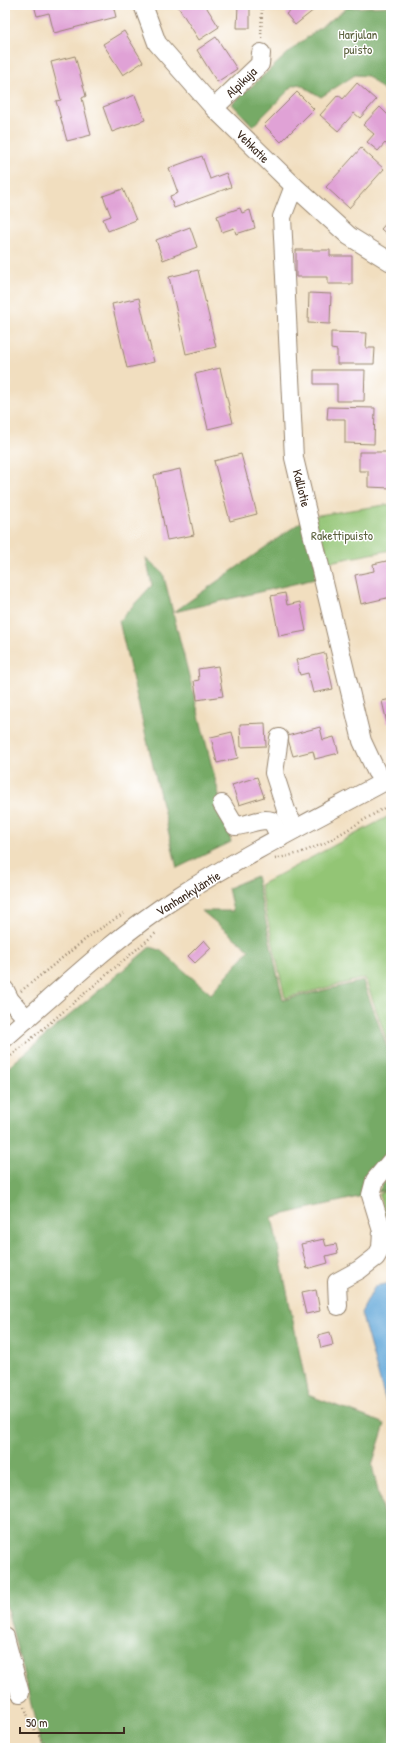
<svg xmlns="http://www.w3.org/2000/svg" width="396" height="1753" viewBox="0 0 396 1753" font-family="'Patrick Hand',sans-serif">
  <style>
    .green { fill: #93c575; stroke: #67784a }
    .forest { fill: #76aa66; stroke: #586a42 }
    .water { fill: #64a8d9; stroke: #50697c }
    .building { fill: #e0a2d6 }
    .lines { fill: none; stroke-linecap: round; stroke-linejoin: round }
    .minor-casing { stroke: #96846e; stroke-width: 20 }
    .path { stroke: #96846e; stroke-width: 2.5; stroke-dasharray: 1 3; stroke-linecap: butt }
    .minor { stroke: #fff; stroke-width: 18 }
    .labels { text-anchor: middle; stroke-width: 3; stroke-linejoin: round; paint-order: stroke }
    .park-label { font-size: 13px; fill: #5a603c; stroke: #fff }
    .street-label { font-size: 13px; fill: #3b2a1e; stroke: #fff }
  </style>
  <rect width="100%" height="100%" fill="#fff"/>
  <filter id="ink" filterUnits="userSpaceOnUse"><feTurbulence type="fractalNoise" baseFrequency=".025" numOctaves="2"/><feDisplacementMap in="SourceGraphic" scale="8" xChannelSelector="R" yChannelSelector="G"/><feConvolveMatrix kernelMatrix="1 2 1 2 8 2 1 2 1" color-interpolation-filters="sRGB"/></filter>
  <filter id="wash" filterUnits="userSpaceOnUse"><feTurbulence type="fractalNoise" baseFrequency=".012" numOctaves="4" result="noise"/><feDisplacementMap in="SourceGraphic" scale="16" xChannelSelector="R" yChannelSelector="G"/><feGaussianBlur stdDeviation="0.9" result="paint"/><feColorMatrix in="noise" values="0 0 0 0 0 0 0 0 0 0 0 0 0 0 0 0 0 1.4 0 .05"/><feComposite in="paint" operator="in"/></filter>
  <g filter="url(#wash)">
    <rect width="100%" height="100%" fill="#f1debf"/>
    <g class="green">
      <polygon points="391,504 391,550 324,563 312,516"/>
      <polygon points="391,815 391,1053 365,978 285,998 260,885"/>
      <polygon points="391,1186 391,1237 379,1195"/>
    </g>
    <g class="forest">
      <polygon points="391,6 391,97 368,76 355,75 321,97 299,84 293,86 253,126 232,104 297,45 347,8"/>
      <polygon points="305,519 319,578 174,612"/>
      <polygon points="146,558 163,573 231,842 177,868 119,621 152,585"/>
      <polygon points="256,876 283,1000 363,981 391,1058 391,1147 365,1182 367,1195 272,1217 308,1395 385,1424 372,1465 391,1548 391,1748 42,1748 5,1601 5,1070 150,947 160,950 211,994 249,950 202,911 233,911 228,888"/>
      <polygon points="391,1172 391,1189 378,1192"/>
    </g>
    <polygon class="water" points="391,1283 391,1420 361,1313 375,1286"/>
    <g id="blocks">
      <g class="building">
        <polygon points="34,5 58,5 59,7 66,5 113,5 116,17 54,33 49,13 37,16"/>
        <polygon points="177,5 205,5 219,27 199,40"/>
        <polygon points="238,5 250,5 250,28 237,28"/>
        <polygon points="298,5 320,5 295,25 286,14"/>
        <polygon points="124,31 143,62 123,75 103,44"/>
        <polygon points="216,37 237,69 217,82 197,50"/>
        <polygon points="75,56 86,96 82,98 91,135 67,141 56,101 61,100 51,62"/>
        <polygon points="357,83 376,100 360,118 354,113 338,131 320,115 338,95 343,99"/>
        <polygon points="297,92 314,109 281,142 264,125"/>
        <polygon points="135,95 145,120 112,132 103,107"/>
        <polygon points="380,107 391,118 391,149 385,143 378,151 367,142 374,134 363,125"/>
        <polygon points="361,148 384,169 349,208 326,187"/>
        <polygon points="202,156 210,179 226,173 231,187 174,208 170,196 178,193 169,168"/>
        <polygon points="123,189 136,220 108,231 103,219 111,216 103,196"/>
        <polygon points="240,208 242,213 250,210 255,228 236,234 234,228 222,232 217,216"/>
        <polygon points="391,218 391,238 381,229"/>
        <polygon points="190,227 197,247 163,260 156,240"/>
        <polygon points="296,250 330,250 330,256 352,256 352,284 328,284 328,277 296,277"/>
        <polygon points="198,270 216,347 186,354 169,277"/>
        <polygon points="309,293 331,294 330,324 308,323"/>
        <polygon points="139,298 154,362 127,368 112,304"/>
        <polygon points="331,332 367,333 366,348 375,348 374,364 337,364 337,350 331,349"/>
        <polygon points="220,368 233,423 208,429 195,374"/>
        <polygon points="314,370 365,370 364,401 337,401 337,384 314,384"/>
        <polygon points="328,407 375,408 374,444 345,443 345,419 327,419"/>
        <polygon points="359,452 391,452 391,488 368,487 368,471 359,471"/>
        <polygon points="241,454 257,514 230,521 214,461"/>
        <polygon points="180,469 194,535 167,540 154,475"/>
        <polygon points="391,560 391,597 361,604 355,575 374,571 373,564"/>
        <polygon points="285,593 287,605 300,602 306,631 279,636 271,596"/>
        <polygon points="391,624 391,636 390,636 388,625"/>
        <polygon points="325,653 333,689 313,693 308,673 300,675 296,660"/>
        <polygon points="218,666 223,696 197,700 194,681 199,680 198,669"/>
        <polygon points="391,699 391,722 387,723 382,701"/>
        <polygon points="265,723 266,746 241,747 240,724"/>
        <polygon points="320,727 323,740 334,737 339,753 315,759 313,751 293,756 287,736"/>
        <polygon points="232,732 238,758 217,763 211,737"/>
        <polygon points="257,777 264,797 239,805 232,785"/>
        <polygon points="204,940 211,948 195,963 188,956"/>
        <polygon points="324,1239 326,1246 336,1244 338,1253 326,1256 328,1263 307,1269 301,1244"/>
        <polygon points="316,1290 320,1311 306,1314 301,1293"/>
        <polygon points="330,1332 333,1345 321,1348 318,1335"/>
      </g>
    </g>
  </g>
  <g filter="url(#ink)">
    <use href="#blocks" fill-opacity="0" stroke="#96846e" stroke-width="1"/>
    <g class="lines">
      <defs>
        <g id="minor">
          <polyline points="143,5 157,43 214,108 294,186 349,236 391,262"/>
          <polyline points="214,108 260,64 261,53"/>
          <polyline points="294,186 282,217 294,458 362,741 376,771 384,782"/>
          <polyline points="279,738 274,773 286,810 295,829"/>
          <path d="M222 804 235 826C247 826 260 817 272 821L280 838"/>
          <polyline points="5,990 10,1000 27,1019"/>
          <path d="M5 1038C59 991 116 936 176 898 245 854 319 817 391 778"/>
          <polyline points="338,1306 337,1282 359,1270 376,1257 381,1248 382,1231 371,1195 375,1180 391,1161"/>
          <polyline points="5,1637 20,1693"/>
        </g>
      </defs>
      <use href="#minor" class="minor-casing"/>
      <g class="path">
        <polyline points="261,38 262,5"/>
        <polyline points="275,859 300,853 325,843 391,804"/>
        <polyline points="21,991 92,934 124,913"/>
        <polyline points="5,1061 157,932"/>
        <polyline points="25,1707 30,1723 48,1748"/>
      </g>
      <use href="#minor" class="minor"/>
    </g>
  </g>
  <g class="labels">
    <g class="park-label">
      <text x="358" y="39">Harjulan<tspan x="358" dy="15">puisto</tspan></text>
      <text x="342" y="540">Rakettipuisto</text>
    </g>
    <g class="street-label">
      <text transform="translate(241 82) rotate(-44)" y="5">Alpikuja</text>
      <text transform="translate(253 146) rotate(45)" y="5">Vehkatie</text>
      <text transform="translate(302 488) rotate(76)" y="5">Kalliotie</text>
      <text transform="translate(188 893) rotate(-32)" y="5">Vanhankyläntie</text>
    </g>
  </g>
  <rect width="396" height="1753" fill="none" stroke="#fff" stroke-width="20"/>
  <path d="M20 1727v6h104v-6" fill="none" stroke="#3b2a1e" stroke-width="2"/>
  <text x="26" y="1727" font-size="12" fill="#3b2a1e" stroke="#ffffff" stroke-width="3" paint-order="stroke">50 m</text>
</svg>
